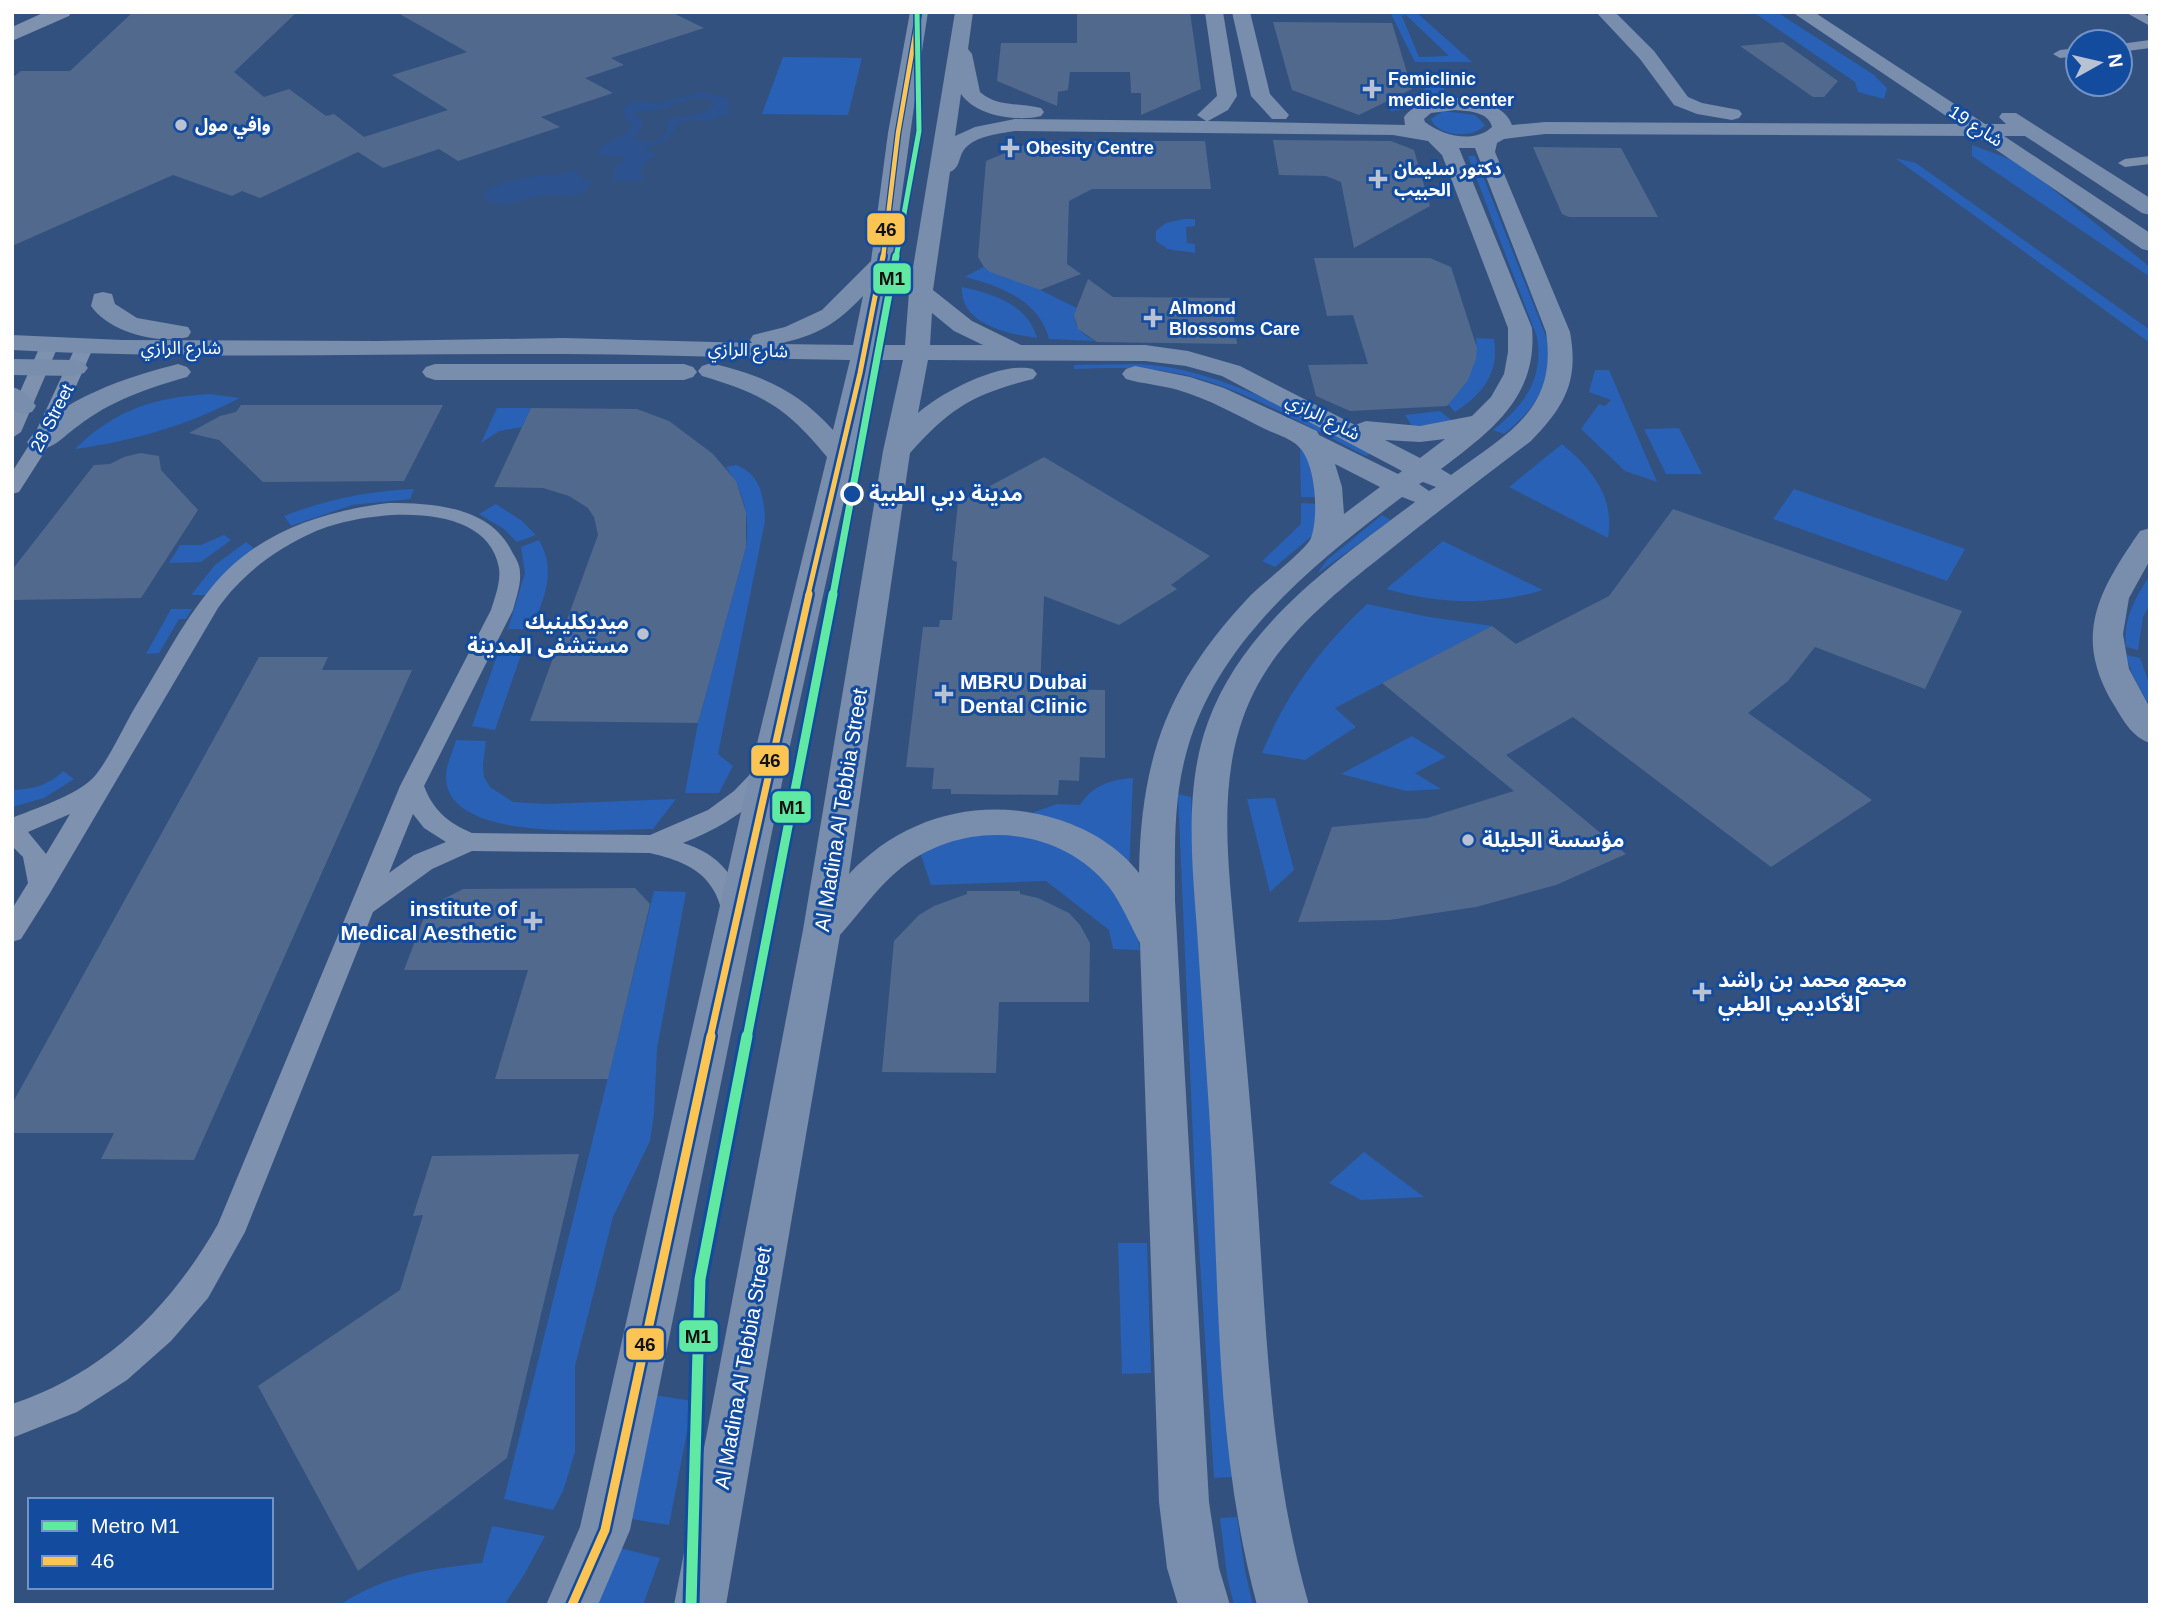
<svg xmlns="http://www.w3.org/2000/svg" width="2162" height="1617" viewBox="0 0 2162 1617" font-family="Helvetica,'Noto Sans Arabic',sans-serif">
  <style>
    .green { fill: #2861b5; fill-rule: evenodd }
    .water { fill: #2c5390; fill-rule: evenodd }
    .building { fill: #51698d }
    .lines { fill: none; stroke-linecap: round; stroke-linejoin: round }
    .street { fill: #7e92af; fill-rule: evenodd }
    .secondary { fill: #798dad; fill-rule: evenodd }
    .highway { fill: #7e91ae; fill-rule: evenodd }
    .bus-1-far3-casing { stroke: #134b9f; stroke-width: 7 }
    .bus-1-far2-casing { stroke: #134b9f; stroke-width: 10 }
    .bus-1-far1-casing { stroke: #134b9f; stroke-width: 12 }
    .bus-1-casing { stroke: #134b9f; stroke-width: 14 }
    .bus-1-far3 { stroke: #fcc553; stroke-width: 4.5 }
    .bus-1-far2 { stroke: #fcc553; stroke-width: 5 }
    .bus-1-far1 { stroke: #fcc553; stroke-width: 7 }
    .bus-1 { stroke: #fcc553; stroke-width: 9 }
    .metro-1-far3-casing { stroke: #134b9f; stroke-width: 8 }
    .metro-1-far2-casing { stroke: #134b9f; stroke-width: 11 }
    .metro-1-far1-casing { stroke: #134b9f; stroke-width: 14 }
    .metro-1-casing { stroke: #134b9f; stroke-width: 17 }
    .metro-1-far3 { stroke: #60e9a3; stroke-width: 5 }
    .metro-1-far2 { stroke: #60e9a3; stroke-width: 7 }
    .metro-1-far1 { stroke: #60e9a3; stroke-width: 9 }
    .metro-1 { stroke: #60e9a3; stroke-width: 11 }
    .poi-dot { fill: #b8c2d2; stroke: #134b9f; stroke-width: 2.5 }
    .stop-dot { fill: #134b9f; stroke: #fff; stroke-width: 3.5 }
    .labels { text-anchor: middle; stroke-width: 6; stroke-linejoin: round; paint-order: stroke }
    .far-poi-label { font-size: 18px; font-weight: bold; fill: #fff; stroke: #134b9f; text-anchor: start }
    .far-street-label { font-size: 18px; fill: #fff; stroke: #134b9f }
    .stop-label { font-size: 21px; font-weight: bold; fill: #fff; stroke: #134b9f; text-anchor: start }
    .poi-label { font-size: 21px; font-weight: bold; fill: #fff; stroke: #134b9f; text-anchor: start }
    .street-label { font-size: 21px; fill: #fff; stroke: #134b9f }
    .line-badge { stroke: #134b9f; stroke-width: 2.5 }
    .pale-badge-label { font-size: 19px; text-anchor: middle; font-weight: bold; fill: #111 }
  </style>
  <rect width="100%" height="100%" fill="#33517f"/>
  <g class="green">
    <path d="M1390 12H1416L1472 62H1415ZM1406 15 1448 55V56L1419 57 1402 16Z"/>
    <polygon points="1753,12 1777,12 1874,75 1887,88 1884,99 1858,92 1855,82"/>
    <polygon points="783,57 862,58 848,115 762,114"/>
    <path d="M1426 87H1444V92C1432 103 1407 109 1391 111L1388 105C1401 104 1419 98 1426 87Z"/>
    <path d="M1443 111 1475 115 1485 125C1474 139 1437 137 1431 119Z"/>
    <polygon points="1972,145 2020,163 2150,267 2150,277 1972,156"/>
    <path d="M1468 156H1475L1549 344C1548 388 1538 406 1504 434L1493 430C1525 405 1544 378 1537 337Z"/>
    <polygon points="1895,158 1916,163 2150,330 2150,343"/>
    <polygon points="1184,219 1195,219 1195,226 1186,227 1187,243 1195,244 1195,253 1168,249 1156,241 1156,231 1166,223"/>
    <path d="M983 267 1040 290 1077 308C1070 325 1081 334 1095 341L1049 339C1039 300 1000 286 965 277Z"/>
    <path d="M962 287C993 294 1028 304 1037 338 1009 334 960 325 962 287Z"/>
    <path d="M1476 338 1494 339C1500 372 1483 394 1455 412L1446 402C1466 382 1479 367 1476 338Z"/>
    <path d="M1141 364C1225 370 1299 416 1374 452L1366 456C1307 427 1240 385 1175 373 1142 366 1108 368 1074 369V365Z"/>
    <polygon points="1595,370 1609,370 1657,482 1625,471 1581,429 1599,404 1605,406 1611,400 1589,392"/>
    <path d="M209 394 240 398C188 425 133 441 75 449 114 410 155 397 209 394Z"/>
    <polygon points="497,408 531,408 522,427 499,431 481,443"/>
    <polygon points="1440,411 1456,424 1415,431 1405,415"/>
    <polygon points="1679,428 1702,474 1666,474 1644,429"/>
    <path d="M1562 444C1592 469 1615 497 1608 538L1509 487Z"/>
    <polygon points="1300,449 1309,458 1326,497 1301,497"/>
    <path d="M736 465C761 474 764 497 765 521L718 754 733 766 719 793H685L698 723 746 547C750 516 744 492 726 467Z"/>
    <path d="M414 489 410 499 352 505 291 526 284 516C327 499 369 491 414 489Z"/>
    <polygon points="1794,489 1965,549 1947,581 1773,519"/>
    <polygon points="1301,503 1324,504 1312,536 1275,567 1262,561 1301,524"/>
    <polygon points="496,504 522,521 536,535 517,542 504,529 479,514"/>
    <polygon points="1382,515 1391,520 1317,574 1327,560"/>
    <polygon points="224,535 231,540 201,562 169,563 180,545 201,545"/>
    <path d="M539 540C557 571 544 598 532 629H508L525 573 521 547Z"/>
    <path d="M1443 541 1543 590C1490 606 1438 604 1386 589Z"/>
    <polygon points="246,542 255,549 210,595 191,595 215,565"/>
    <path d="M2150 575V604L2143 617 2138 650 2126 647C2123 618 2135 599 2150 575Z"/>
    <path d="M1367 604 1429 617 1492 626 1335 708 1356 727 1305 760 1262 753C1286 694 1321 647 1367 604Z"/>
    <polygon points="171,609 192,609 186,619 179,619 159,653 146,654"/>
    <polygon points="501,645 522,652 495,730 472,726"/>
    <polygon points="2126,655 2140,658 2150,686 2150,707 2132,674"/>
    <polygon points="1412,736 1446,757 1415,773 1441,789 1406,791 1341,774"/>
    <path d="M456 740 486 741 483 765 484 777 490 787 513 802 547 804 676 799 653 829C609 829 445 845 446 776 446 765 453 751 456 740Z"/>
    <path d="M63 771 74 779 44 798 12 807V790C32 789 48 786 63 771Z"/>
    <path d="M1133 778 1129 874 1055 820 1032 813 1057 804 1080 805C1092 786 1111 779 1133 778Z"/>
    <polygon points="1178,794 1191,797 1232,1477 1214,1478 1195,1185"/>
    <polygon points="1275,798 1294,870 1270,892 1247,799"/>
    <polygon points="965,834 1035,834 1102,870 1137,933 1140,950 1113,949 1109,930 1046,881 931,885 919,849"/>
    <polygon points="654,891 686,892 657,1049 654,1114 650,1141 613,1217 575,1366 575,1452 563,1491 553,1510 504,1499"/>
    <polygon points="1364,1152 1424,1197 1361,1200 1329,1183"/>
    <polygon points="1118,1243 1147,1243 1151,1373 1122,1374"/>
    <polygon points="654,1395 693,1401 669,1525 625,1518"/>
    <polygon points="1237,1517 1245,1571 1253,1605 1234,1605 1227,1576 1220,1518"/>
    <path d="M492 1526 545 1536 524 1575 504 1605H345L344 1602C390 1574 429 1569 482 1563Z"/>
    <polygon points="616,1547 660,1558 643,1605 592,1605"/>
  </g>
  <g class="water">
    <path d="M701 92 728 98 730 102 727 111 733 112 711 121 688 120 676 124C673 141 658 143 644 149V151L656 153 644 164 640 175 646 176 642 180 611 181 618 163H623L625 157 598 155 600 147 629 132 632 124 624 116 622 108 636 101 659 103ZM692 98H708L716 104 701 114 668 119 667 133 655 142 631 140 640 131 643 122 635 115 636 112 662 109Z"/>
    <path d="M570 170H574L582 179 593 181C589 185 586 190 582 192 569 199 556 194 543 195 522 197 505 212 484 198V194C498 179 546 174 566 174Z"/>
  </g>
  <g class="building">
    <polygon points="133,12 297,12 234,72 264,97 289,89 326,116 334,114 364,137 448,110 392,75 467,52 396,12 671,12 704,28 611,58 624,65 585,78 613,93 541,117 560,127 458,161 439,149 383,168 358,152 260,198 242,191 232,196 173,175 12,246 12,78 21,71 70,71"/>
    <polygon points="1077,12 1190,12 1201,89 1141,115 1141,93 1131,93 1130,72 1070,72 1068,90 1058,92 1057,106 997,81 1001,43 1077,43"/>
    <polygon points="1273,22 1392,23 1412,89 1359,115 1292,90"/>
    <polygon points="1783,42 1838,81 1824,97 1813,97 1740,46"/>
    <polygon points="1273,140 1391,141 1414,150 1430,206 1354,248 1341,182 1326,176 1279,175"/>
    <polygon points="1034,141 1205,141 1211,189 1092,189 1069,201 1067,264 1081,274 1040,290 990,272 984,267 978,257 986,161"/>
    <polygon points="1533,147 1621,148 1658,217 1569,217 1562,214"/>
    <polygon points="1314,258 1430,258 1451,267 1477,348 1476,359 1468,380 1447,406 1350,411 1316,396 1308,365 1368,364 1353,315 1327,316"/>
    <polygon points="1088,279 1113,297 1232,298 1237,344 1097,342 1078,329 1074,315"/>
    <polygon points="241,405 443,405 404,481 263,482 219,440 189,433 220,416 236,412"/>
    <polygon points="531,408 637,409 669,421 713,454 736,481 746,512 746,547 698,723 530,721 598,535 594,517 588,508 569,496 543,488 494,487"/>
    <polygon points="140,453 159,456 161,470 198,510 141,598 12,600 12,570 94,465 110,464 124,457"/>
    <polygon points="1044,457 1210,556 1171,585 1177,589 1119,625 1044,596 1040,689 1105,690 1105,758 1080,757 1079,781 1059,780 1058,795 951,794 951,789 932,789 934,768 906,767 923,627 939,627 940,620 952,620 957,562 952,560 958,503"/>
    <polygon points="1673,509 1962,611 1925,689 1815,647 1788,681 1748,713 1872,800 1771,867 1573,717 1506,755 1626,854 1556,885 1476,907 1389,920 1298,922 1332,827 1427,818 1514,791 1382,683 1492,626 1516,644 1609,596"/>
    <polygon points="259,657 328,657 322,670 412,670 194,1160 101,1159 114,1133 12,1133 12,1104"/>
    <polygon points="635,888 650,904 608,1079 495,1079 528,970 404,970 428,907 463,889"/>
    <polygon points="967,891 1020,891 1020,894 1038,898 1069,913 1080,925 1090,943 1089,1002 999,1002 996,1073 882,1072 894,941 919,915 934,906 967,894"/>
    <polygon points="579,1154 507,1458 358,1571 258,1386 400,1290 423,1215 413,1216 432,1156"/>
  </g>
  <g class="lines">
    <g class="street">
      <polygon points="2125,12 2141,12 2150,17 2150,26"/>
      <polygon points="2150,40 2150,48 2120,52 2120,44"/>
      <polygon points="2078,48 2078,56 2060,58 2053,54 2060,50"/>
      <polygon points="2150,156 2150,164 2125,167 2118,163 2125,159"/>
      <polygon points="50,339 59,344 21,432 12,438 12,410 41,344"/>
      <polygon points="85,341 94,346 51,442 19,492 12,494 12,472 31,442 76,346"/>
      <path d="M389 503C431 503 487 506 510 548 514 556 520 563 520 573 521 585 516 598 513 610L424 786C433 810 448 823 472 833L650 835 708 810 734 791 758 766 766 763 774 766 778 772C758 807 719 829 683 843 720 854 738 879 748 915L744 922 735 925 726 922C721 912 720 901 714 891 701 867 675 859 650 853L472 851 432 869 373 912 245 1232 208 1298 171 1341 127 1380 77 1412 12 1438V1404C104 1374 171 1307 218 1224L400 786 491 610C495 597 501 582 499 568 487 496 360 511 314 532 276 549 242 574 218 608L50 893 21 939 12 942V909L28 883 23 857 12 846V818C36 808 75 796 93 778 107 763 123 728 134 709 159 669 181 624 211 588 255 533 322 511 389 503ZM70 814 46 854 28 832ZM413 814 424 828 446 842 414 855 389 873Z"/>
    </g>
    <g class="secondary">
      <path d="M910 12H928C910 123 899 235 878 345H905L909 292 955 12H973L968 49 972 54 980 92C998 108 1020 102 1041 108L1044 112 1041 116C1017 122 976 116 961 94L955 136 975 127 1015 119 1206 121 1197 115 1217 96 1205 12H1223L1237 96 1228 110 1208 121 1405 125 1404 117C1424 90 1500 91 1512 125L1545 122 1958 124 1792 12H1814L1985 124H2006L1999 117 2002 113H2016L2150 198V215L2142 213 2025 136H2004L2150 233V251L2142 249 1976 136 1545 134 1504 139 1497 143 1495 152 1570 332C1579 381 1565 406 1531 441 1484 477 1437 512 1391 549 1340 589 1282 634 1253 694 1214 774 1229 865 1236 951 1242 1014 1248 1077 1253 1139 1266 1296 1265 1453 1309 1605H1257C1213 1443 1220 1275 1209 1110 1205 1050 1201 990 1197 930 1192 861 1184 787 1208 722 1244 624 1335 562 1415 502L1402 497C1312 565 1213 644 1185 758 1173 805 1175 853 1175 901L1209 1502 1219 1568 1230 1605H1178L1167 1568 1159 1502 1140 943C1130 925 1122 904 1109 887 1058 824 963 819 901 868 877 887 860 913 840 935L726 1605H674L803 930 883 451 903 360H875L785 768 630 1530 598 1605H546L580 1527 751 768 827 457C787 408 763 394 702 376L698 371 702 366 711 363C763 376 797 390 833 430L850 360C754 359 659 354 564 354 380 353 196 360 12 350V335L122 340 378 341 564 338 752 343 750 340 753 335 785 327 822 310 871 261 888 133ZM1455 110C1469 111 1489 112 1492 127 1474 144 1443 136 1425 122L1424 119 1431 113ZM1015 131 1393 135 1428 141 1442 155 1508 328V352L1504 374 1491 397 1472 416 1420 426 1366 421 1355 425 1240 366 1188 351 1145 345H1021L972 321 933 290 950 172C959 168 958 162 962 153 971 136 998 134 1015 131ZM1459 148H1475L1546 332C1558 411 1506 434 1451 475L1441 469C1491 431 1538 397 1532 328ZM863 296 853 345 778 344C818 335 835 325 863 296ZM932 313 954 331 983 345H930ZM928 360 1145 361 1186 366 1222 376 1402 471 1398 474 1319 435 1317 431 1224 388 1190 377 1135 366 1126 369 1122 374 1126 379C1143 384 1161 385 1178 390 1209 399 1237 415 1265 429 1275 434 1290 438 1298 446 1316 462 1319 516 1311 538 1307 549 1262 584 1250 596 1169 682 1141 755 1139 873 1119 847 1090 830 1060 820 984 795 904 815 849 874L910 453C951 407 974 394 1033 379L1037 374 1033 369C1001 361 942 392 918 413ZM1445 439 1420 458 1385 440 1420 442ZM1335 464 1380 487 1344 514 1342 487ZM1423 482 1436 487 1429 491 1419 484Z"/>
      <polygon points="1232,12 1250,12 1270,94 1289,115 1286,119 1272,119 1251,96"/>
      <polygon points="1596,12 1615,12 1654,51 1688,97 1702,103 1739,110 1742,114 1739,118 1732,120 1697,114 1674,105 1640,59"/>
      <path d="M103 292 112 294 115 304 137 318 188 327 191 332 188 337C158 345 109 332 91 306L94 294Z"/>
      <polygon points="12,359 75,360 84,363 88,368 84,373 75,376 12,375"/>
      <path d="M178 364 187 367 191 372 187 377C148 388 110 401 78 426 62 437 52 453 31 448L27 442C57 399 130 376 178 364Z"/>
      <polygon points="435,364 684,364 693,367 697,372 693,377 684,380 435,380 426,377 422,372 426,367"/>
      <path d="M12 387C23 390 30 397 36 406L32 412 23 414 12 410Z"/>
      <path d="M2150 528V560L2129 598 2123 634 2129 669 2150 708V743C2132 737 2123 720 2114 705 2072 635 2099 591 2140 531Z"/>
    </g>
    <polygon class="highway" points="45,12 72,12 69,16 12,41 12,27"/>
    <defs>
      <polyline id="bus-1-far3" points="883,258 898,133 919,12"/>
      <polyline id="bus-1-far2" points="808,595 860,373 883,256"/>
      <polyline id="bus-1-far1" points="710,1038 809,594"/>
      <polyline id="bus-1" points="572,1605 605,1530 711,1036"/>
    </defs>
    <use href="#bus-1-far3" class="bus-1-far3-casing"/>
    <use href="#bus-1-far2" class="bus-1-far2-casing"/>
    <use href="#bus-1-far1" class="bus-1-far1-casing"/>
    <use href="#bus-1" class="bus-1-casing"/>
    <use href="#bus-1-far3" class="bus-1-far3"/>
    <use href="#bus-1-far2" class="bus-1-far2"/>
    <use href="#bus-1-far1" class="bus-1-far1"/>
    <use href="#bus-1" class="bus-1"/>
    <defs>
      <polyline id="metro-1-far3" points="896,258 919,131 917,12"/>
      <polyline id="metro-1-far2" points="833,595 896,256"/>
      <polyline id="metro-1-far1" points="747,1038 833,594"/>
      <polyline id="metro-1" points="691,1605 700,1279 747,1036"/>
    </defs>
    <use href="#metro-1-far3" class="metro-1-far3-casing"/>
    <use href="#metro-1-far2" class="metro-1-far2-casing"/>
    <use href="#metro-1-far1" class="metro-1-far1-casing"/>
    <use href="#metro-1" class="metro-1-casing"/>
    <use href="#metro-1-far3" class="metro-1-far3"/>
    <use href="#metro-1-far2" class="metro-1-far2"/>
    <use href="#metro-1-far1" class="metro-1-far1"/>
    <use href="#metro-1" class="metro-1"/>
  </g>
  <g class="poi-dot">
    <path d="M1368.5 78.5h7v7h7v7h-7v7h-7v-7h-7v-7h7z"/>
    <circle cx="181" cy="125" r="7"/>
    <path d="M1006.5 137.5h7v7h7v7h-7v7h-7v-7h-7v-7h7z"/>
    <path d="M1374.5 168.5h7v7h7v7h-7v7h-7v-7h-7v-7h7z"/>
    <path d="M1149.5 307.5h7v7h7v7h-7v7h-7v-7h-7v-7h7z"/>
    <circle cx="643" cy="634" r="7"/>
    <path d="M940.5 683.5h7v7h7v7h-7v7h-7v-7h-7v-7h7z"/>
    <circle cx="1468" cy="840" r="7"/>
    <path d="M529.5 910.5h7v7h7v7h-7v7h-7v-7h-7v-7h7z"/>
    <path d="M1698.5 981.5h7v7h7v7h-7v7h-7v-7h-7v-7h7z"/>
  </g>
  <circle class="stop-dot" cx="852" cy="494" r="10"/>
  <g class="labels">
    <g class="far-poi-label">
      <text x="1388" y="85">Femiclinic<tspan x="1388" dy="21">medicle center</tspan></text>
      <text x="195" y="131">وافي مول</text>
      <text x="1026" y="154">Obesity Centre</text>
      <text x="1394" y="175">دكتور سليمان<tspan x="1394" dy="21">الحبيب</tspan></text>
      <text x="1169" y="314">Almond<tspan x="1169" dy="21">Blossoms Care</tspan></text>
    </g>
    <g class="far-street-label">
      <text transform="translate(1976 126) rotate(33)" y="6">شارع 19</text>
      <text x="181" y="354">شارع الرازي</text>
      <text transform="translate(748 350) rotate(2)" y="6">شارع الرازي</text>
      <text transform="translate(1323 417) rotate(27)" y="6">شارع الرازي</text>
      <text transform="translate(52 418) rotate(-63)" y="6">28 Street</text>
    </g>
    <g class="stop-label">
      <text x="869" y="501">مدينة دبي الطبية</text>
    </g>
    <g class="poi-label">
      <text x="629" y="629" text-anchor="end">ميديكلينيك<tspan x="629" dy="24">مستشفى المدينة</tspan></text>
      <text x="960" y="689">MBRU Dubai<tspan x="960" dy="24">Dental Clinic</tspan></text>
      <text x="1482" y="847">مؤسسة الجليلة</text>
      <text x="517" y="916" text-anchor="end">institute of<tspan x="517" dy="24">Medical Aesthetic</tspan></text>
      <text x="1718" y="987">مجمع محمد بن راشد<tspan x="1718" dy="24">الأكاديمي الطبي</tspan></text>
    </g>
    <g class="street-label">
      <text transform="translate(841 810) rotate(-81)" y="7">Al Madina Al Tebbia Street</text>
      <text transform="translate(743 1368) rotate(-80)" y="7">Al Madina Al Tebbia Street</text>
    </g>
  </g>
  <g class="line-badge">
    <rect x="866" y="212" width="40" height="34" rx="7" fill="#fcc553"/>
    <rect x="872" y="262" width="40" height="33" rx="7" fill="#60e9a3"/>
    <rect x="750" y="744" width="40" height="33" rx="7" fill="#fcc553"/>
    <rect x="771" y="790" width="41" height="34" rx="7" fill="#60e9a3"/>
    <rect x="678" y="1319" width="41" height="34" rx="7" fill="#60e9a3"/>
    <rect x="625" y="1327" width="40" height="34" rx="7" fill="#fcc553"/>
  </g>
  <g class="pale-badge-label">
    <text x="886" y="236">46</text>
    <text x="892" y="285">M1</text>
    <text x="770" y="767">46</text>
    <text x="792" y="814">M1</text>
    <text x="698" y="1343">M1</text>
    <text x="645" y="1351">46</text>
  </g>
  <rect width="2162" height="1617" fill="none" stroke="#ffffff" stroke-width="28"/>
  <rect x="28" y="1498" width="245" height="91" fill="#134b9f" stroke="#7193c5" stroke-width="2"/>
  <rect x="42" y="1521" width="35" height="10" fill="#60e9a3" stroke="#7193c5" stroke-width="2"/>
  <text x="91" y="1533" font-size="21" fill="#ffffff">Metro M1</text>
  <rect x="42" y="1556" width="35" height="10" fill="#fcc553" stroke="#7193c5" stroke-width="2"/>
  <text x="91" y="1568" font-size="21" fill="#ffffff">46</text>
  <g transform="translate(2099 63) rotate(82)"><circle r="33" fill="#134b9f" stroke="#7193c5" stroke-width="2"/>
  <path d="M0-5L12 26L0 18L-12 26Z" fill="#b8c2d2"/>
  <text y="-10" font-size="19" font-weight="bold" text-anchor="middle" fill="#ffffff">N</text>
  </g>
</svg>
